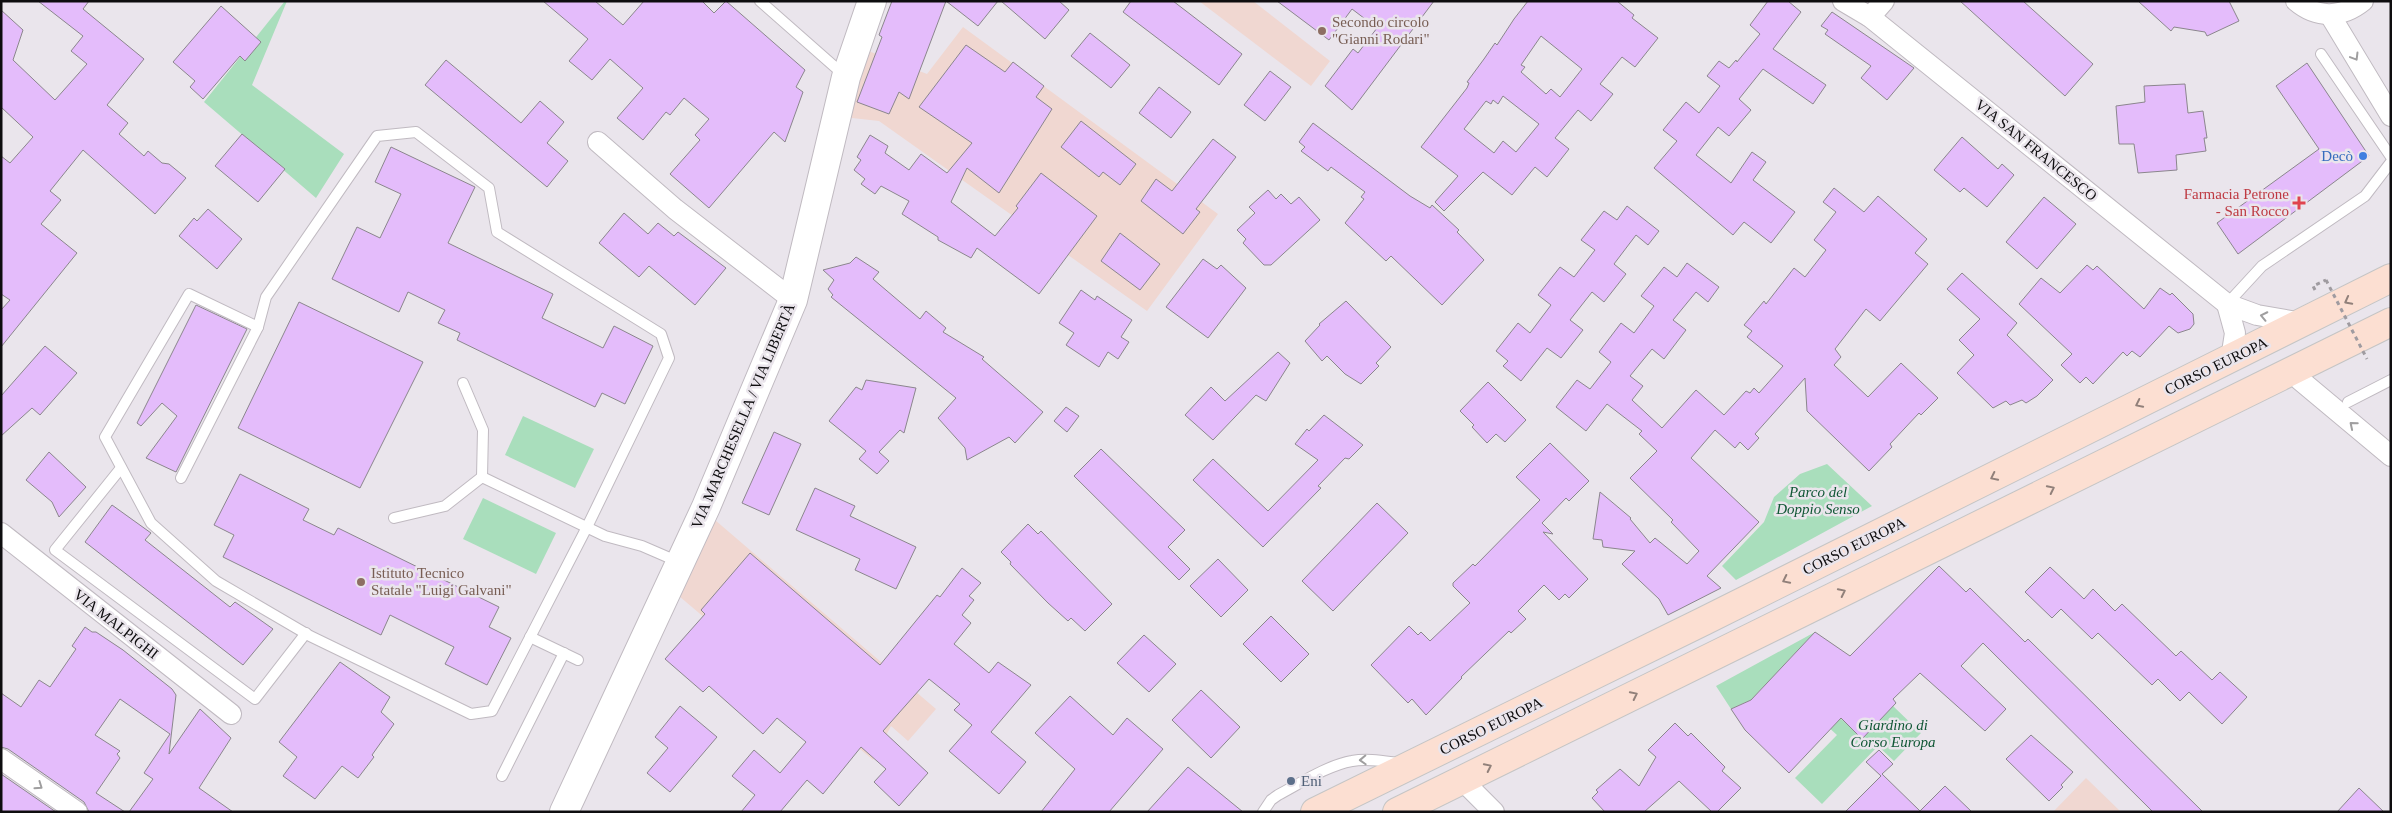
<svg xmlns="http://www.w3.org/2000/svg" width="2392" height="813" viewBox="0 0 2392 813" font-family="'Times New Roman',serif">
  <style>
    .industrial { fill: #f0d7d1 }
    .green { fill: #a9debc }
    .building { fill: #e4bcfb; stroke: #8b868d; fill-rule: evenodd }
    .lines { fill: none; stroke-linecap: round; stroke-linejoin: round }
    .lane-casing { stroke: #c0bac1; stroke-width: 12 }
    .street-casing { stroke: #c0bac1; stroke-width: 22 }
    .secondary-casing { stroke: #c0bac1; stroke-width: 30 }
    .primary-casing { stroke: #c5c5c5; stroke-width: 30 }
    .path { stroke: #9f9ba0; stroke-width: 3; stroke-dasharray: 4 4; stroke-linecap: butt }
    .lane { stroke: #fff; stroke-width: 10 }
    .street { stroke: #fff; stroke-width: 20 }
    .secondary { stroke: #fff; stroke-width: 28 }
    .primary { stroke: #fcdfd2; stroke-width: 28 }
    .path-bridge { stroke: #9f9ba0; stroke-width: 3; stroke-dasharray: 4 4; stroke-linecap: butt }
    .oneway { stroke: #9f9e9f }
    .oneway2 { stroke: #91807a }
    .education-dot { fill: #8d6e63; stroke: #eae5ec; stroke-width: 2 }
    .shop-dot { fill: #3f7fe0; stroke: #eae5ec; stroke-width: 2 }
    .health-dot { fill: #e0444e; stroke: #eae5ec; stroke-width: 2 }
    .service-dot { fill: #5c6f8a; stroke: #eae5ec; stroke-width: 2 }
    .labels { text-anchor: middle; stroke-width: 5; stroke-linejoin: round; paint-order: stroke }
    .education-label { font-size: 15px; fill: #785e54; stroke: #eae5ec; text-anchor: start }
    .street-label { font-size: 15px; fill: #0e0d0f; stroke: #eae5ec }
    .shop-label { font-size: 15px; fill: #366cbe; stroke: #eae5ec; text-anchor: end }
    .health-label { font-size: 15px; fill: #be3a42; stroke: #eae5ec; text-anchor: end }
    .park-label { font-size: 15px; font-style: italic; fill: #105735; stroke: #eae5ec }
    .service-label { font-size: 15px; fill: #4e5e75; stroke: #eae5ec; text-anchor: start }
  </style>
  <rect width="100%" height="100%" fill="#eae5ec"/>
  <g class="industrial">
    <polygon points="1199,1 1253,1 1330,61 1311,86"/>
    <polygon points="963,27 1218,214 1147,311 879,121 843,117 861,48 927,74"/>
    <polygon points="708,514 936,709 908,741 891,726 873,760 673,591"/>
    <polygon points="2086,778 2121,812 2053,812"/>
  </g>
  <g class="green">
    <polygon points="285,1 287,1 252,85 344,154 316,198 204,102"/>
    <polygon points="523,416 594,449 575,488 505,455"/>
    <polygon points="1827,464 1872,506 1736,580 1722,566 1764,522 1774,497 1800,474"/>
    <polygon points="483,498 556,533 536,574 463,539"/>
    <polygon points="1815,632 1783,666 1862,738 1893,706 1921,733 1894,761 1878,746 1822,804 1795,778 1837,735 1773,677 1751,700 1731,709 1716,686"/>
  </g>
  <g class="building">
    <polygon points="38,1 89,1 83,9 144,59 107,105 128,123 119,134 144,156 148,151 162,163 169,164 186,178 155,214 83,150 50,191 61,200 41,224 77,253 1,347 1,310 10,300 1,294 1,156 10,163 33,137 1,107 1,10 23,30 13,60 55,100 87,64 71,51 83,36"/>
    <polygon points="543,1 595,1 623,25 644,1 702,1 714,13 726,1 805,70 796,87 803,92 785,142 774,132 709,208 670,174 700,140 695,135 709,119 684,98 670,115 666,112 643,140 617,118 643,88 610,59 592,80 569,61 588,39"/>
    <polygon points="892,1 946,1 909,99 899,92 889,114 857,102 882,37 879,35"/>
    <polygon points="946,1 998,1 978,26"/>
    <polygon points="1001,1 1059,1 1069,10 1045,39"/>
    <polygon points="1131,1 1173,1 1242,54 1219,85 1123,12"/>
    <polygon points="1277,1 1434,1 1352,110 1325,86 1353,49 1358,53 1377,28 1352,9 1329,40"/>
    <path d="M1528 1H1617L1634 15 1632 18 1658 38 1635 67 1622 57 1600 84 1613 94 1591 121 1578 110 1555 138 1569 149 1547 177 1535 167 1512 195 1483 172 1444 211 1435 202 1458 176 1421 147 1467 88 1469 83 1467 82 1484 59 1495 43 1497 45 1514 19ZM1541 36 1582 69 1560 97 1551 89 1546 94 1521 72 1525 67 1521 65ZM1503 96 1539 124 1516 152 1503 141 1494 153 1464 129 1486 101 1491 104 1493 100 1498 104Z"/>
    <polygon points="1768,1 1788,1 1801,12 1773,49 1826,85 1813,104 1763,69 1739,99 1751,110 1729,136 1718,127 1696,155 1731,183 1752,152 1766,162 1753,180 1795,212 1771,243 1744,222 1733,235 1654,168 1677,141 1663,130 1686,102 1699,113 1720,86 1707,76 1719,61 1729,68 1736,60 1737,62 1760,34 1750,25"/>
    <polygon points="1960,1 2023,1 2093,64 2065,96"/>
    <polygon points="2138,1 2229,1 2239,21 2207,36 2205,32 2174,27 2171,31"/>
    <polygon points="221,6 261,42 245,61 240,56 203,99 190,87 195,81 173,62"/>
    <polygon points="1832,12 1914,68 1887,100 1861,78 1871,66 1825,34 1828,30 1821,26"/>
    <polygon points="1090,33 1130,65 1111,88 1071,56"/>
    <polygon points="966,45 1005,72 1013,62 1044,86 1036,97 1052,109 999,193 967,168 951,202 995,236 1018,208 1016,206 1041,173 1097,216 1039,294 977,248 971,258 938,240 938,237 902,214 909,201 881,186 875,194 861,184 865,179 854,170 861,160 857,157 870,135 888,146 885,153 909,170 921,154 947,173 972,143 919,107"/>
    <polygon points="446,60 521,123 540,101 564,122 547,143 568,161 547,187 425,85"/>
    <polygon points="2307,63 2369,156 2238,254 2217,223 2319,149 2276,86"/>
    <polygon points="1270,71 1291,87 1265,121 1244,105"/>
    <polygon points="2185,84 2188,113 2203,111 2207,138 2204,138 2206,151 2176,155 2177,170 2138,173 2134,144 2119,144 2116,106 2145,102 2144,86"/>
    <polygon points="1159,87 1191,112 1171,138 1139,113"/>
    <polygon points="1081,121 1136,164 1120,185 1103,172 1099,177 1061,147"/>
    <polygon points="1313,123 1410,196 1430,208 1432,205 1459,230 1457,232 1484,260 1442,305 1391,256 1386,261 1345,223 1364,199 1361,197 1365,192 1331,167 1328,171 1301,151 1305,147 1299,142"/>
    <polygon points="242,134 285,169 258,202 215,166"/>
    <polygon points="1962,137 1998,169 2002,164 2014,175 1987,207 1964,188 1960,192 1934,170"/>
    <polygon points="1213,139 1236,157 1196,209 1200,212 1183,234 1141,201 1156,179 1172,191"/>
    <polygon points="391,147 475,187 448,243 553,294 542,318 603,348 614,326 653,346 625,404 602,393 595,407 457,340 460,333 438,323 445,310 408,292 399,312 332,279 357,227 380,238 401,194 375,182"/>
    <polygon points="1834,188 1864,212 1878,196 1927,239 1915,253 1928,264 1880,321 1866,309 1835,349 1841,357 1834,365 1868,397 1901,363 1938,398 1921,415 1919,413 1890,444 1892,447 1869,471 1807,411 1805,378 1755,434 1759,438 1748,450 1740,442 1735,448 1715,430 1691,458 1759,522 1707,576 1721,588 1668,615 1659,599 1622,564 1635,551 1603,547 1602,540 1593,539 1600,492 1631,518 1630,519 1650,543 1655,538 1687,564 1699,551 1671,522 1673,520 1630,478 1657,451 1639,434 1642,431 1607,404 1586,431 1556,407 1577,380 1590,389 1611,362 1599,352 1621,323 1634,333 1654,306 1641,296 1664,267 1677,277 1687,263 1719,287 1708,302 1696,292 1673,320 1686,330 1664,359 1652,349 1630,376 1643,386 1632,400 1662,428 1696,390 1724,415 1746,391 1750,393 1754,388 1759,393 1783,366 1747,337 1752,331 1744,325 1764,301 1766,304 1794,268 1805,277 1826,250 1814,240 1836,212 1823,202"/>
    <polygon points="1268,190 1276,199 1281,194 1291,204 1299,197 1320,220 1271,265 1264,265 1243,243 1246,239 1237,230 1255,213 1249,207"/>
    <polygon points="2044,197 2076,224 2037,269 2006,242"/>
    <polygon points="1627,206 1659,231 1648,245 1636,235 1614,264 1626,274 1604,302 1592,292 1570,320 1583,330 1561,358 1547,348 1521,381 1503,366 1508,361 1496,351 1518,323 1530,333 1551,305 1538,295 1560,267 1574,277 1595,250 1581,240 1604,211 1617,220"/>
    <polygon points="208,209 242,239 217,269 179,236 194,218 197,221"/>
    <polygon points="624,213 648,234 658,223 674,236 678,232 726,268 695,305 649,266 639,277 599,243"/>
    <polygon points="1120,233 1160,264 1140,290 1101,261"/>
    <polygon points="856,257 879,272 873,279 920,319 926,311 946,328 943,332 984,357 982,359 1043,412 1015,443 1009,437 967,460 965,448 938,418 956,398 831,297 833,295 828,289 834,280 823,270 850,263"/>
    <polygon points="1203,259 1217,269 1221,265 1246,288 1208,338 1166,307"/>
    <polygon points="2087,265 2093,270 2097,266 2144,309 2160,288 2170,295 2172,293 2193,314 2194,324 2190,329 2178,333 2169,326 2140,357 2132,351 2127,356 2123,352 2093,384 2086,377 2080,383 2061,365 2072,354 2019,304 2041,278 2060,293"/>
    <polygon points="1962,273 2017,323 2007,335 2053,380 2037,396 2026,403 2022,400 2010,405 2006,401 1993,408 1957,373 1974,355 1959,340 1980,319 1947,289"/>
    <polygon points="1081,290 1095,300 1097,296 1132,320 1121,337 1129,342 1118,359 1108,352 1099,367 1066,345 1074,333 1059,323"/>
    <polygon points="1346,301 1391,347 1376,363 1379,366 1361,384 1345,374 1327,356 1322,361 1305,341 1320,325 1319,324"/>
    <polygon points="299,302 423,362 360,488 238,428"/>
    <polygon points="196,305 247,329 176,472 146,458 177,416 162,403 141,426 137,423"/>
    <polygon points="45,346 77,373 40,415 32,408 1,436 1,396"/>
    <polygon points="1278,352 1290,363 1266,401 1256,395 1213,440 1185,415 1211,387 1225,401"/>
    <polygon points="866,380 916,388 904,433 900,430 879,452 889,461 877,474 859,459 866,451 829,421 856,387 862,390"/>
    <polygon points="1488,382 1526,420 1505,442 1496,434 1487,443 1472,427 1474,425 1460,411"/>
    <polygon points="1066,407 1079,416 1067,432 1054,421"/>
    <polygon points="1324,415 1363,445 1349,459 1345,458 1318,486 1321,488 1263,547 1193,480 1213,459 1268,511 1318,460 1295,444 1307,429 1309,431"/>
    <polygon points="774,432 801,444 769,515 742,503"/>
    <polygon points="1550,443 1589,481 1569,501 1566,498 1542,523 1553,534 1543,532 1588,579 1569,598 1565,594 1559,600 1544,585 1518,611 1526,619 1511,633 1509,631 1461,677 1462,678 1426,715 1412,699 1408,703 1371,665 1409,626 1418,635 1421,632 1430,641 1470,603 1453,586 1453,583 1473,564 1475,566 1540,500 1516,477"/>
    <polygon points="1101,449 1185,530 1168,547 1190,569 1179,580 1074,476"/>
    <polygon points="49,452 86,487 59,517 52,502 26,480"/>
    <polygon points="240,474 309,509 303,520 334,535 338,528 499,607 489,627 511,638 487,685 445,664 454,647 390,615 381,635 223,557 234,535 214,525"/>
    <polygon points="815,488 855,506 850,516 916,547 896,589 855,570 860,559 796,530"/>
    <polygon points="1377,503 1408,533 1333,611 1302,581"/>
    <polygon points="112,505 151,533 145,540 230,607 235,602 273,629 243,665 85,542"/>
    <polygon points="1028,524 1038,534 1041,531 1112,604 1085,631 1071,618 1068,621 1048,603 1010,564 1011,562 1001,552"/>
    <polygon points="750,553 880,665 937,595 940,597 962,568 981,583 969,596 974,600 962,615 971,623 954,644 989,673 998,662 1031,685 991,732 1026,762 999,794 949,751 972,725 954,710 960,704 929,679 883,731 928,773 899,806 874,782 886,769 861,747 823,794 807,780 780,812 741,812 755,795 732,776 754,750 780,773 806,742 777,718 763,734 709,686 703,692 665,659 705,614 701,610"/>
    <polygon points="1218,559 1248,590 1221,617 1190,586"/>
    <polygon points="1939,566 1966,592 1970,588 2025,642 2028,639 2203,812 2153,812 1983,643 1961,666 2006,709 1985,731 1920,673 1893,699 1896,703 1862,739 1841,718 1789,773 1745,730 1731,709 1751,700 1815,632 1850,656"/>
    <polygon points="2050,567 2084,599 2093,589 2115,611 2122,604 2176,656 2181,651 2212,680 2220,672 2247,697 2222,724 2189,692 2180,701 2158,679 2152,685 2098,633 2092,639 2061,609 2052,618 2025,592"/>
    <polygon points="1271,616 1309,654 1281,682 1243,644"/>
    <polygon points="85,627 92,632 96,632 123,650 172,689 176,695 169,754 200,709 231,738 199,788 233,812 129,812 153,779 144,773 170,734 120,699 95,735 120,751 117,754 120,758 96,793 125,812 89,812 84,802 8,749 1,747 1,693 21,707 39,680 50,687 76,649 72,646"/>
    <polygon points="1144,635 1176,664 1149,692 1117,663"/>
    <polygon points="340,662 390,697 381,712 394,724 372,755 374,757 358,778 342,766 315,799 283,776 297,757 279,742"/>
    <polygon points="1201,690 1240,727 1211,758 1172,720"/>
    <polygon points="1070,696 1113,735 1127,718 1163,749 1109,812 1041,812 1075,769 1035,733"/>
    <polygon points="680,706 717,737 670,792 647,773 668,748 655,737"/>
    <polygon points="1675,723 1688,736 1691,733 1725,767 1722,771 1741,788 1717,812 1712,812 1679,781 1644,812 1605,812 1592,798 1598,792 1596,790 1620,769 1639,786 1656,757 1648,750"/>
    <polygon points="2031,735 2073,772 2061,785 2063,787 2049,801 2006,759"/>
    <polygon points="1879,750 1893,764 1882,774 1920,811 1945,786 1972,812 1845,812 1881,776 1866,762"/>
    <polygon points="1188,767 1243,812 1147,812"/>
    <polygon points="1,774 56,812 1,812"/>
    <polygon points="2359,788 2384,812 2337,812"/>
  </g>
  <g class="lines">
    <defs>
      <g id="lane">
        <polyline points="760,1 844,75"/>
        <polyline points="2321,54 2391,157"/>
        <polygon points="416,132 489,188 497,232 661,334 669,358 587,527 492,711 471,714 310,636 216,581 151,523 105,437 189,294 258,327 266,297 377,136"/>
        <polyline points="2227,304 2262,266 2365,196 2391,162"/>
        <polyline points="463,383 483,430 482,477"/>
        <polyline points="2348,402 2391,380"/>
        <polyline points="121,468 55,550 255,699 306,633"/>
        <polyline points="181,478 258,327"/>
        <polyline points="394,518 445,506 482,477 605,536 642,546 679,562"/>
        <polyline points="530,637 578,660"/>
        <polyline points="502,776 564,653"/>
        <path d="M1263 812 1271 800 1278 795C1299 784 1328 765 1352 761 1367 758 1383 761 1398 763"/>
      </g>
      <g id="street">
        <polyline points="1843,1 1870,17 2227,304 2257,315 2303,323"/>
        <path d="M2296 1C2317 19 2342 18 2363 1"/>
        <polyline points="2330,15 2391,116"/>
        <polyline points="1870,17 1884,1"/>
        <polyline points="598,142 675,209 793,300"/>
        <polyline points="2227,304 2235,333 2231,359"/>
        <polyline points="2295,368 2300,380 2391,456"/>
        <polyline points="1,533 231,714"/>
        <polyline points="1,759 77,812"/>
        <polyline points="1462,780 1494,812"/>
      </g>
      <polyline id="secondary" points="564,812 706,507 793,300 846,77 872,1"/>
      <g id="primary">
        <polyline points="1315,812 1704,621 2391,278"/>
        <polyline points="1397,812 2391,322"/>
      </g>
    </defs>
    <use href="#lane" class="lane-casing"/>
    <use href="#street" class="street-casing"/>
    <use href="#secondary" class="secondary-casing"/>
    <use href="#primary" class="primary-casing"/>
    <polyline class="path" points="2315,290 2313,286 2326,280"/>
    <use href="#lane" class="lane"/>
    <use href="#street" class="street"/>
    <use href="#secondary" class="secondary"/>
    <use href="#primary" class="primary"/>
    <polyline class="path-bridge" points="2326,280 2367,359"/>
  </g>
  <defs><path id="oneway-chevron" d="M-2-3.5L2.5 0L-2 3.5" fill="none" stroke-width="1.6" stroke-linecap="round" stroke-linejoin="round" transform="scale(1.25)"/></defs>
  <g class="oneway">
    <use href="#oneway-chevron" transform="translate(2355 57) rotate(59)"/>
    <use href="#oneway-chevron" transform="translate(2264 316) rotate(-168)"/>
    <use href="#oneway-chevron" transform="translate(2353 425) rotate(-140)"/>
    <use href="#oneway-chevron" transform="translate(1363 760) rotate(178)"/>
    <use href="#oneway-chevron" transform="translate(39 786) rotate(35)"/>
  </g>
  <g class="oneway2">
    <use href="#oneway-chevron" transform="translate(2348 301) rotate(152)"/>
    <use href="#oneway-chevron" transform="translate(2139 404) rotate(154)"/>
    <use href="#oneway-chevron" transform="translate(1994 477) rotate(154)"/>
    <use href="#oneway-chevron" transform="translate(2051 489) rotate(-26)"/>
    <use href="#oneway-chevron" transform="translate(1786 580) rotate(154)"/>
    <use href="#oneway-chevron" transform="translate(1842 592) rotate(-26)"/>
    <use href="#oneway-chevron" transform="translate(1634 695) rotate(-26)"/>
    <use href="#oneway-chevron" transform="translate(1488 767) rotate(-26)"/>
  </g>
  <g class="education-dot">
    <circle cx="1322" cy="31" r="5"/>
    <circle cx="361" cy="582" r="5"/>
  </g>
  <circle class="shop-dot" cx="2363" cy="156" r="5"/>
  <path class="health-dot" d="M2296.5 195.5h5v5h5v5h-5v5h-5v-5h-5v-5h5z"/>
  <circle class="service-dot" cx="1291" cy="781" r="5"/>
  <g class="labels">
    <g class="education-label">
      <text x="1332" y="27">Secondo circolo<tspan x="1332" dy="17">"Gianni Rodari"</tspan></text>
      <text x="371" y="578">Istituto Tecnico<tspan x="371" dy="17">Statale "Luigi Galvani"</tspan></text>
    </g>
    <g class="street-label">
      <text transform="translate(2036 150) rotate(39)" y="5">VIA SAN FRANCESCO</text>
      <text transform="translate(2216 366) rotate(-26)" y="5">CORSO EUROPA</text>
      <text transform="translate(743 416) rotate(-67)" y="5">VIA MARCHESELLA / VIA LIBERTÀ</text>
      <text transform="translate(1854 546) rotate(-26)" y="5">CORSO EUROPA</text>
      <text transform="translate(116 624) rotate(38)" y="5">VIA MALPIGHI</text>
      <text transform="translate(1491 726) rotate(-26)" y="5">CORSO EUROPA</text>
    </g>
    <g class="shop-label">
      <text x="2353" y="161">Decò</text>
    </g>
    <g class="health-label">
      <text x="2289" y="199">Farmacia Petrone<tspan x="2289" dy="17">- San Rocco</tspan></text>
    </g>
    <g class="park-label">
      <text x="1818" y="497">Parco del<tspan x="1818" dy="17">Doppio Senso</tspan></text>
      <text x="1893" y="730">Giardino di<tspan x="1893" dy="17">Corso Europa</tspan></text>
    </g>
    <g class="service-label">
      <text x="1301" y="786">Eni</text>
    </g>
  </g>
  <rect width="2392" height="813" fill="none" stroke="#0e0d0f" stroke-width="5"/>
</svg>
